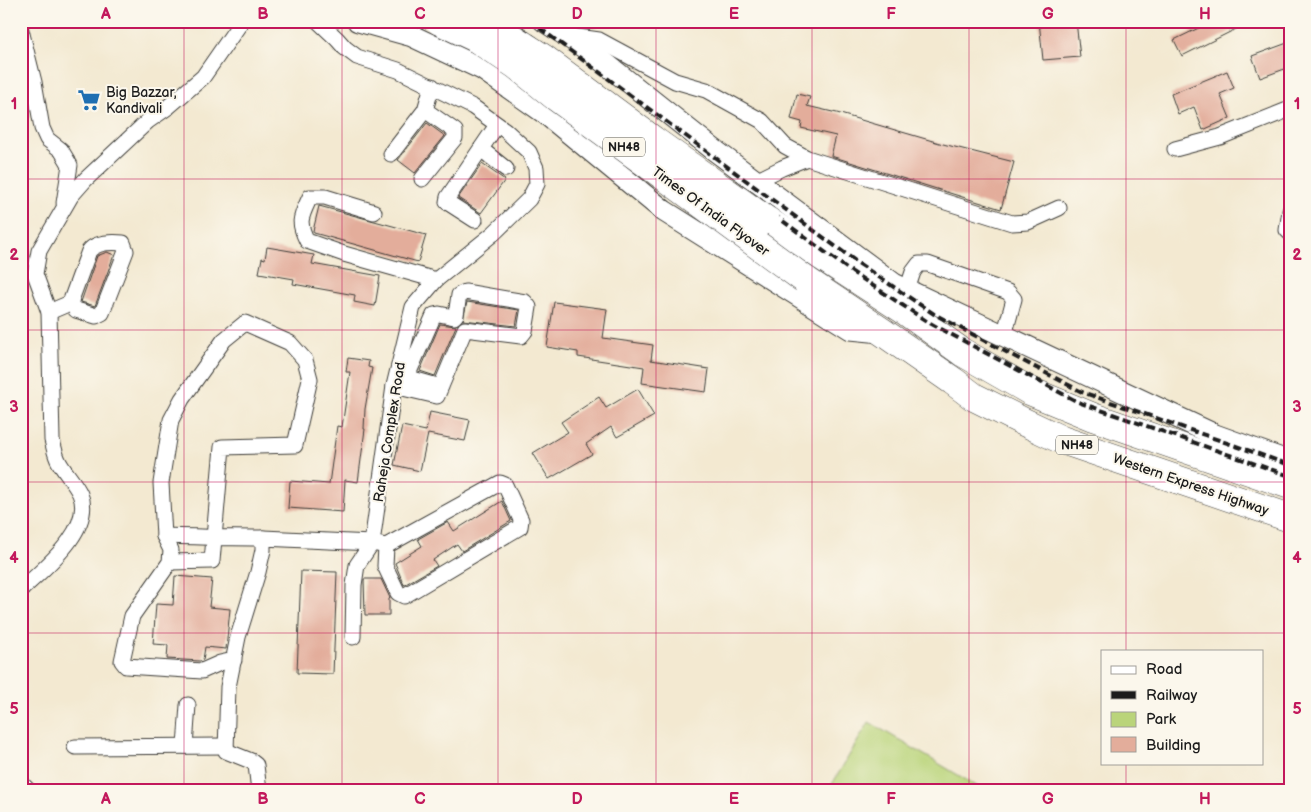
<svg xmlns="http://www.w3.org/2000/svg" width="1311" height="812" viewBox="0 0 1311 812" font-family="'Balsamiq Sans',sans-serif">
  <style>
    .green { fill: #bad47a; stroke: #6b784b }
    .building { fill: #e3ad9b }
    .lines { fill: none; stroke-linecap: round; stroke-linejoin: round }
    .street-casing { stroke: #3c3b37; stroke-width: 17 }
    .secondary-casing { stroke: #3c3b37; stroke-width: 23 }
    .highway-casing { stroke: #3c3b37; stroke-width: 29 }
    .street { stroke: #fff; stroke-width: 15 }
    .secondary { stroke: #fff; stroke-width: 21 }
    .highway { stroke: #fff; stroke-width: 28 }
    .rail { stroke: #1c1c1c; stroke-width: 4; stroke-dasharray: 8 4; stroke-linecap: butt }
    .highway-bridge-casing { stroke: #3c3b37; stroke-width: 29; stroke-linecap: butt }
    .highway-bridge { stroke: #fff; stroke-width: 28 }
    .grid { fill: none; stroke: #c2185b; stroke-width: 1; stroke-opacity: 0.55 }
    .labels { text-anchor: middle; stroke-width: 4; stroke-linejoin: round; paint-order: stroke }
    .shield { fill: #fbf7ec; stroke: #5f5e5a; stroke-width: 1 }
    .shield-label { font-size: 12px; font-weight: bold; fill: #1c1c1c }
    .poi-label { font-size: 14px; fill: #1c1c1c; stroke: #fbf7ec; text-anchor: start }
    .street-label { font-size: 14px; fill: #1c1c1c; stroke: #fbf7ec }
    .neatline { fill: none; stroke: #c2185b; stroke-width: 2 }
    .grid-label { font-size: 16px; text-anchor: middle; font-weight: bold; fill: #c2185b }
  </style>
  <rect width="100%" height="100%" fill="#fbf7ec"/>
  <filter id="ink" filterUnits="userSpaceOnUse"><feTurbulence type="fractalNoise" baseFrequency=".02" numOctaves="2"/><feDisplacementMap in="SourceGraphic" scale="10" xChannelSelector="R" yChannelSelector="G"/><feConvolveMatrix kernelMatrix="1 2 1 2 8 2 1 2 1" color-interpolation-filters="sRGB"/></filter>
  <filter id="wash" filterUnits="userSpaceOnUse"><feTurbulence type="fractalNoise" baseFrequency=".0096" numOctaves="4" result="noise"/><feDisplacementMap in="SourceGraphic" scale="20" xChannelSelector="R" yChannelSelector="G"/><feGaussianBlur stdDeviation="1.12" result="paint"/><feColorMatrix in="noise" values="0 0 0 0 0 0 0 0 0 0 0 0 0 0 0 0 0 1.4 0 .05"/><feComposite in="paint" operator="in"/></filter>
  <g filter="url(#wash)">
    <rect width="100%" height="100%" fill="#f3e9d1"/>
    <polygon class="green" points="869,722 985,791 828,791"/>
    <g id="blocks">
      <g class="building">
        <polygon points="1039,21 1076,21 1080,57 1043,60"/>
        <polygon points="1213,21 1252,21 1182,56 1174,40"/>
        <polygon points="1290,42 1290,67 1260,78 1252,56"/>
        <polygon points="1227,71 1234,88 1220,94 1230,118 1203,130 1194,107 1178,114 1171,94"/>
        <polygon points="797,94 810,97 807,106 837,113 943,144 1014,162 1001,209 831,156 836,136 801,128 802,122 791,119"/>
        <polygon points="427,123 445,136 415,173 398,160"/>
        <polygon points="482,164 505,180 481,213 458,198"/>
        <polygon points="319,206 426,235 418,262 314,233 313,231"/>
        <polygon points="267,247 314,255 312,264 380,276 375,306 354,302 355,295 293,284 294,279 259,273 262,258 265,259"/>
        <polygon points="107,252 114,255 95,306 81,302 97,256"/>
        <polygon points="467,302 519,310 516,326 463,320"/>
        <polygon points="554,302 607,309 603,338 653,345 651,360 709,369 706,392 642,383 644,367 578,357 578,352 547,347"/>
        <polygon points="440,324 456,326 435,376 420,371"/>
        <polygon points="348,358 369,361 368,367 372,368 365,409 364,429 365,429 358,482 345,480 343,512 288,508 290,481 329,484 337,426 342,427 350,372 346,372"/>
        <polygon points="638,389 654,416 617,437 611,427 586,444 592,454 549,479 533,453 568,432 561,422 599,397 606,408"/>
        <polygon points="430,412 470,420 465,441 428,434 420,471 394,465 402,426 426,431"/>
        <polygon points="502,501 511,521 462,551 457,544 433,560 437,566 404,585 395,563 422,546 418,539 448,522 454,531"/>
        <polygon points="301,571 337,572 333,674 297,673"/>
        <polygon points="175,576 212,579 209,607 230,609 226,649 205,647 203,660 200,661 167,659 168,645 153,644 156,604 173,605"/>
        <polygon points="364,579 381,579 390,598 389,599 389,615 365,615"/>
      </g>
    </g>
  </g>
  <g filter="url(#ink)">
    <use href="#blocks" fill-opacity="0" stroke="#3c3b37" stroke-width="1"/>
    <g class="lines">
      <defs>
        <g id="street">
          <polyline points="21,30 34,82 42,128 47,139 61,150 70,165 64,203"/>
          <polyline points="571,36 599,40 675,81 706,90 762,121 785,146 807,158 1012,223 1028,222 1059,208"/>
          <polyline points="481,149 506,169"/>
          <polyline points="1175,149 1220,137 1290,109"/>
          <polyline points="391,154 425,110 432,86"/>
          <polyline points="422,179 455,138 455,131 425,110"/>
          <polyline points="756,181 782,168 807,158"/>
          <polyline points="1290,211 1287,230 1290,233"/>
          <path d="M374 212 325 197H310C301 217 297 221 307 241L344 254 436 280"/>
          <polyline points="475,220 447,202 448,197 497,125"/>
          <polyline points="907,290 913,272 919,264 928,264 1008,292 1014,299 1004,336"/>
          <path d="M49 312 70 303 76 310 96 316 102 313 126 251 123 243C112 242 96 242 89 251L70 303"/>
          <polyline points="394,386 437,396 465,329 521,336 525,331 529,307 525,302 465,292 459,295 456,315 454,317 439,314 434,315 409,372 409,378 441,387"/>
          <polyline points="164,536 171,550 170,562 132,616 122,661 126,666 202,671 220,663 234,660"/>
          <path d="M170 562 212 561 222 447 295 445 310 379 305 360 290 343 245 323 224 340 182 399 171 420 161 483 164 536C197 537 230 538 263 538"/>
          <path d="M21 590C43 569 95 529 80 494 75 483 65 473 59 462 55 455 54 447 52 440L49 312 35 274 39 251 71 196 86 179 148 121 168 107 203 77 239 25 240 21"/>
          <polyline points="353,637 354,585 357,565 372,543 386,546 500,483 505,485 521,520 520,527 404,596 398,593 385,566 386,546"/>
          <polyline points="185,746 188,705"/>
          <polyline points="75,747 226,746"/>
          <polyline points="21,783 29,791"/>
          <polyline points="259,791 256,765 251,761 226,751 228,687 238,637 258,572 263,550 263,538 372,543 394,386 413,307 436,280 494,233 529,199 537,184 536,168 529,152 505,130 473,107 398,70 357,57 345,48 337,39 318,21"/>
        </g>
        <g id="secondary">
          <polyline points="358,21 412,36 482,69 546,114 664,211 851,329 881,332"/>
          <polyline points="544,21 591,52 713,149 894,284 1215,435 1290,462"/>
        </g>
        <g id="highway">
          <polyline points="766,220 901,308 962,352 1030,391 1093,417 1290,485"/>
          <polyline points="804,279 884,333 953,381 974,397 1024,422 1062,440 1290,518"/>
        </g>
      </defs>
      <use href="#street" class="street-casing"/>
      <use href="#secondary" class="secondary-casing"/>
      <use href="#highway" class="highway-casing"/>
      <use href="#street" class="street"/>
      <use href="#secondary" class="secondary"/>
      <use href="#highway" class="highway"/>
      <g class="rail">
        <polyline points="512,21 852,272 928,322 1078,402 1290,476"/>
        <polyline points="530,21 858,263 934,314 1082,392 1290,465"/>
      </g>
      <defs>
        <g id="highway-bridge">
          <polyline points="440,21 474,37 516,65 556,97 804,279"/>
          <polyline points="486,21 543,58 653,140 766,220"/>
        </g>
      </defs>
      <use href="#highway-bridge" class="highway-bridge-casing"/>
      <use href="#highway-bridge" class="highway-bridge"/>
    </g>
  </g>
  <path class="grid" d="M184 21V791M342 21V791M498 21V791M656 21V791M812 21V791M969 21V791M1126 21V651M21 179H1290M21 330H1290M21 482H1290M21 633H1290M1126 763V791"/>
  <defs>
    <symbol id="supermarket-bare" viewBox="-9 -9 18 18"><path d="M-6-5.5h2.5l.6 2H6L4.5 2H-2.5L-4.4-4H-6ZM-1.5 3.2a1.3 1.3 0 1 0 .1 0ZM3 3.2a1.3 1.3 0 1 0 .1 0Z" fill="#1f6fb2" stroke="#fbf7ec" stroke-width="2.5" paint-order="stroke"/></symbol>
  </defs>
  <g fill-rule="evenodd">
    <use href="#supermarket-bare" x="73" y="84" width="32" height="32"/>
  </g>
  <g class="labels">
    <g class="shield">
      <rect x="603" y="137.5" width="42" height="19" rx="4"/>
      <rect x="1056" y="435.5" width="42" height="19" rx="4"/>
    </g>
    <g class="shield-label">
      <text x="624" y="151">NH48</text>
      <text x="1077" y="449">NH48</text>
    </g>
    <g class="poi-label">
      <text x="106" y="97">Big Bazzar,<tspan x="106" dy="16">Kandivali</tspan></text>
    </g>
    <g class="street-label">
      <text transform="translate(711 211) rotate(36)" y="5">Times Of India Flyover</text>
      <text transform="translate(389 432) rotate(-81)" y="5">Raheja Complex Road</text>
      <text transform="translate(1191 484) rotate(19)" y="5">Western Express Highway</text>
    </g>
  </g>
  <rect width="1311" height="812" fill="none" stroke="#fbf7ec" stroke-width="55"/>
  <rect x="1101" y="650" width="162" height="115" fill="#fbf7ec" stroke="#a29f99"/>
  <rect x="1111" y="666" width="25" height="8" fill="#ffffff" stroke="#a29f99"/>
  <text x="1146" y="674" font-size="15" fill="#1c1c1c">Road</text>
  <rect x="1111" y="691" width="25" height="8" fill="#1c1c1c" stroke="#a29f99"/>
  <text x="1146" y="700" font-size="15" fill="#1c1c1c">Railway</text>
  <rect x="1111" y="712" width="25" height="15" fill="#bad47a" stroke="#a29f99"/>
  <text x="1146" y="724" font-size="15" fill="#1c1c1c">Park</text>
  <rect x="1111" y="737" width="25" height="15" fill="#e3ad9b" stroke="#a29f99"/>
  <text x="1146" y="750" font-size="15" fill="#1c1c1c">Building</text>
  <rect x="28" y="28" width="1256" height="756" class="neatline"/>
  <g class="grid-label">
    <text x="106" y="19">A</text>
    <text x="263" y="19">B</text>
    <text x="420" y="19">C</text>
    <text x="577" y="19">D</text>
    <text x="734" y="19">E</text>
    <text x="891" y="19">F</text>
    <text x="1048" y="19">G</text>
    <text x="1205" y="19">H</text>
    <text x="14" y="109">1</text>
    <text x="1297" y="109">1</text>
    <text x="14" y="260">2</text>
    <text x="1297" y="260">2</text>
    <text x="14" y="412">3</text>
    <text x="1297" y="412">3</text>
    <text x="14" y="563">4</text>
    <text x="1297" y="563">4</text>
    <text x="14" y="714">5</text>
    <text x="1297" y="714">5</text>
    <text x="106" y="804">A</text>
    <text x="263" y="804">B</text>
    <text x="420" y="804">C</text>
    <text x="577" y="804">D</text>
    <text x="734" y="804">E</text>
    <text x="891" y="804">F</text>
    <text x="1048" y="804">G</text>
    <text x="1205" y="804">H</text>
  </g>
</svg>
